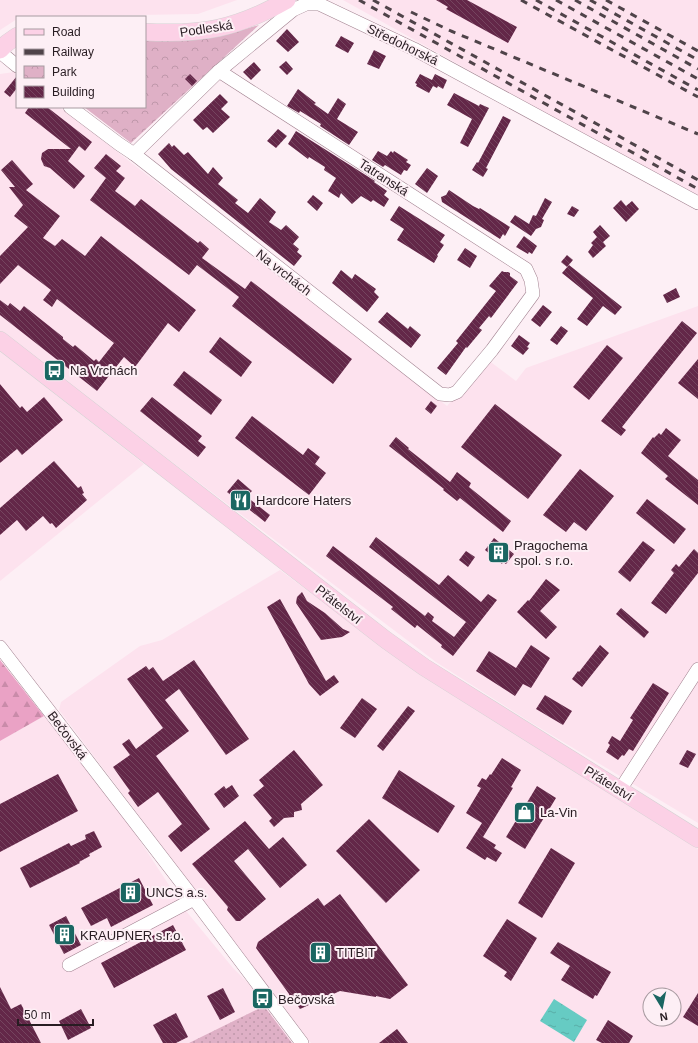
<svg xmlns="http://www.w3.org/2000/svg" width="698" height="1043" viewBox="0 0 698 1043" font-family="Helvetica,sans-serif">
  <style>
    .built { fill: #fde2ee; fill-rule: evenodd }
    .grass { fill: url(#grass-dots) }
    .forest { fill: url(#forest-firs) }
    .park { fill: url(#park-crowns) }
    .water { fill: url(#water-ripples) }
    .building { fill: url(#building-back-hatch) }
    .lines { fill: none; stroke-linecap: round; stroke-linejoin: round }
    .minor-casing { stroke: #a1808f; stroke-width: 14 }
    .major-casing { stroke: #d4d2d3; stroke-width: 18 }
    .minor { stroke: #fff; stroke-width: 13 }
    .major { stroke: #fcd1e6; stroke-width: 17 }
    .rail { stroke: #4f4349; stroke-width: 3; stroke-dasharray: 7 7; stroke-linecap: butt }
    .labels { text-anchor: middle; stroke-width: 4; stroke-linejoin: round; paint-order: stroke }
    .street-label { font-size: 13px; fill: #281c22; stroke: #fdeff5 }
    .poi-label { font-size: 13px; fill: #281c22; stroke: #fdeff5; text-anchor: start }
  </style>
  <defs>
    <pattern id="grass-dots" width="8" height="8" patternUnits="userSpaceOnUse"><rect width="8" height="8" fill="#dfb0c6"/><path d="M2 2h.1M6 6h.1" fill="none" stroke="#bf97aa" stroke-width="1.8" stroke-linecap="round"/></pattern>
    <pattern id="forest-firs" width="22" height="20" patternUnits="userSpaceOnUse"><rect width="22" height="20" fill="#eaa2c5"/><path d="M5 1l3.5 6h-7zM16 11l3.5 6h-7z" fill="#c98ba9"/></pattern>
    <pattern id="park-crowns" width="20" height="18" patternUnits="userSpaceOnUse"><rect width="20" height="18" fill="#dfb0c6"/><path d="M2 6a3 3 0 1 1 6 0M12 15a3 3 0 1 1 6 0" fill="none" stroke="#bf97aa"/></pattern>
    <pattern id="water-ripples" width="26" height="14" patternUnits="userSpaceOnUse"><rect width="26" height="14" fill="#66cbc3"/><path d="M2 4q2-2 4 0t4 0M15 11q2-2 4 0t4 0" fill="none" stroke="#58aea7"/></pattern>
    <pattern id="building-back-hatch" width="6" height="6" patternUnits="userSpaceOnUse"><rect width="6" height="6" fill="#632748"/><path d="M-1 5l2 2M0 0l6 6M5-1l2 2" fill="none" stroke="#75455f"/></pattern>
  </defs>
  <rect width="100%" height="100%" fill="#fdeff5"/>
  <g class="built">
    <polygon points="0,0 237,0 198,14 17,17 17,19 0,30"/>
    <polygon points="343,0 698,0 698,198 431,49"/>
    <polygon points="14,72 17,75 17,107 59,107 447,406 488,360 516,381 526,368 698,306 698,823 530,722 436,662 0,332 0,74"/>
    <polygon points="0,351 144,464 0,581"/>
    <path d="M280 570 417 672 698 849V1043H311L59 710 61 702 140 646 162 640ZM650 995H674V1019H650Z"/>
    <polygon points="44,716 119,809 186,911 233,968 249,984 292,1043 0,1043 0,741"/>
  </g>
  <polygon class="grass" points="264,1006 292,1043 189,1043"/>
  <polygon class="forest" points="0,660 44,716 0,741"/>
  <polygon class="park" points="259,25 131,143 84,107 145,107 145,39 174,41 221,36"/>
  <polygon class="water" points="554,999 587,1020 574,1042 540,1021"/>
  <g class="building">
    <polygon points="436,0 467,0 517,27 508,43 446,9 448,7"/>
    <polygon points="287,29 299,42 288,52 276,41"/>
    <polygon points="341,36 354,43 348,53 335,46"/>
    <polygon points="374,50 386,56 379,69 367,64"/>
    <polygon points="286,61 293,69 287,75 279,67"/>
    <polygon points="254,62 261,70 251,80 243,72"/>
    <polygon points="190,74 197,81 192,86 185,79"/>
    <polygon points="420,74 432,80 435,74 447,80 443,89 438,86 437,88 433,86 429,93 416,86 417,84 415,83"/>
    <polygon points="17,76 17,88 10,97 4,92"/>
    <polygon points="298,89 316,103 314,104 328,114 338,98 346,104 337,119 358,132 349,145 320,126 321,124 300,111 299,113 287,106"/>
    <polygon points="454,93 479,106 480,104 489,108 468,147 460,143 472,119 447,105"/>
    <polygon points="220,94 228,102 221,109 230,117 213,133 207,127 203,130 193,120"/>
    <polygon points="29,107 47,107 92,142 85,151 79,146 68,161 85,176 74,189 50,168 44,166 41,159 42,153 48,149 71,149 25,113"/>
    <polygon points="503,116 511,120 486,168 488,169 483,177 472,170 477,162 478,163"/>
    <polygon points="278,129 287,136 276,148 267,141"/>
    <polygon points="296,131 375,181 374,182 387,191 384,195 389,199 384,207 373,200 371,202 361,196 352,204 341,193 339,198 328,191 336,178 324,170 325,167 309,157 308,159 288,144"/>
    <polygon points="169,143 172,147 174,145 184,155 188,152 208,174 213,167 223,178 218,184 238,200 235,203 248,213 260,198 276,212 269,222 281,230 286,225 299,237 293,244 299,249 297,252 302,256 294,266 171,169 158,154"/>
    <polygon points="378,151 387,156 391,151 393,153 394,151 408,160 406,162 411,165 407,171 404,170 401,175 385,165 383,167 372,160"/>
    <polygon points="106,154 121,166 116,171 125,178 115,191 135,206 141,199 198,243 200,241 209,249 202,258 245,289 251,281 352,359 333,384 232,306 239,297 197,265 189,275 90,200 106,178 94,168"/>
    <polygon points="12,160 33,184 26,190 60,216 43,238 55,246 62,239 85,256 101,236 196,310 179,332 168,323 135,367 124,357 97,391 0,315 0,300 8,306 10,303 20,311 24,306 63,337 63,339 73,347 75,345 94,361 96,359 99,362 114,343 57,299 52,307 43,300 51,290 18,265 0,284 0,256 28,227 14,216 23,205 9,187 15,187 1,170"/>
    <polygon points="427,168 438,176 427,193 415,184"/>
    <polygon points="449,190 473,206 479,209 480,208 510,227 505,236 503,234 500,239 442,202 441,197 446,195"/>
    <polygon points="313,195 323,203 317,211 307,202"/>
    <polygon points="545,198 552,202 542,219 544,220 541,227 536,229 531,236 510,222 515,215 529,224 533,215 536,216"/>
    <polygon points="621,200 626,206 632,201 639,209 626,222 613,208"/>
    <polygon points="399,206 445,235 440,242 444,245 437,255 438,256 434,263 397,240 404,229 390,220"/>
    <polygon points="572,206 579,210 574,217 567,214"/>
    <polygon points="600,225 610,236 603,242 606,246 593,258 588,252 593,245 591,243 597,237 593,232"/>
    <polygon points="524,236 537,246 532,254 529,252 528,254 516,247"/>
    <polygon points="465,248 477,256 470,268 457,260"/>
    <polygon points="567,255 573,260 567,267 561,262"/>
    <polygon points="569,265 622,307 615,315 603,306 587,326 577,319 593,298 562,273"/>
    <polygon points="341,270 352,279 355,274 376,289 374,292 379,297 367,312 332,283"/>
    <polygon points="502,271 504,272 508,272 510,273 510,276 518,282 491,318 489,316 479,328 482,330 467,348 466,347 446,375 437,368 458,343 456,341 457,340 496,291 489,286"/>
    <polygon points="676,288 680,297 667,303 663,295"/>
    <polygon points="543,305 552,312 540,327 531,320"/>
    <polygon points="387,312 408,329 410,326 421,335 411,348 378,322"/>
    <polygon points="682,321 697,333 622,427 626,430 621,436 601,421"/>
    <polygon points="561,326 568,331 557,345 550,340"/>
    <polygon points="519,335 530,343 527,347 529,348 523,355 511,346"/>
    <polygon points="220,337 252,362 241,377 209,352"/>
    <polygon points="607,345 623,358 589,400 573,387"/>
    <polygon points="698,359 698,399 678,383"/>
    <polygon points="184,371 222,400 211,415 173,385"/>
    <polygon points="0,384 20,408 22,406 27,412 44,397 63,420 22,455 17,449 0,463"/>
    <polygon points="152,397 202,436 198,441 206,447 198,457 140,411"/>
    <polygon points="431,401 437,406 431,414 425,409"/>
    <polygon points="495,404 562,455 528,499 461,447"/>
    <polygon points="252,416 303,455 308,448 320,457 315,464 326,473 309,495 235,438"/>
    <polygon points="666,428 681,440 668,456 698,480 698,505 665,479 668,476 641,453 653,437 654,438 659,433 661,435"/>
    <polygon points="396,437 409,448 408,449 450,482 457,472 471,483 469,487 511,521 503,532 460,498 457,501 443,490 444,489 389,446"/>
    <polygon points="54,461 78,488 81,486 84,493 82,494 87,500 56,528 52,523 50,524 43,516 26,531 17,520 0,535 0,508"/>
    <polygon points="580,469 614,496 586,531 574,522 566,532 543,515"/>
    <polygon points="238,479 252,491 247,497 270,515 265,522 227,492"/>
    <polygon points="647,499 686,529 674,544 636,513"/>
    <polygon points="376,537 439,585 448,575 481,602 488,594 497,600 453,656 441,647 442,645 417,625 415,628 391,609 393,607 326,556 333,546 425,616 428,612 434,617 432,621 454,637 466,622 369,547"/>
    <polygon points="494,538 514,554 506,564 503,562 502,564 485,550"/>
    <polygon points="643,541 655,550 630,582 618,572"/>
    <polygon points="694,549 698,553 698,573 666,614 651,603 674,573 671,570 676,564 679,567"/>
    <polygon points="466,551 475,557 468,567 459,560"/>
    <polygon points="546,579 560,590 540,611 557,627 546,639 517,612 528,600 529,601"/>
    <polygon points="302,592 307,601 325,613 343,629 350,632 342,637 321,640 296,603 297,597"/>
    <polygon points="280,599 326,681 334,675 339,682 320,696 309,684 267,607"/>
    <polygon points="621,608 649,632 644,638 616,614"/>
    <polygon points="531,645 550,658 531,688 523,684 515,696 476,671 489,651 516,668"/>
    <polygon points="600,645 609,653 582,687 572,679 578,671 579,672"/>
    <polygon points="194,660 249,739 226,755 179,689 165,700 189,731 156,756 210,829 181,852 168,836 182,824 158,792 138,807 128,793 130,791 113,767 130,755 122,744 129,739 136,749 163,728 127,679 146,666 149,670 153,667 163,681"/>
    <polygon points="653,683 669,693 633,751 629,749 624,756 622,755 618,760 606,752 610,745 608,743 612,736 620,741 633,720 630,718"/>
    <polygon points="545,695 572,711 563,725 536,709"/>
    <polygon points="362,698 377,709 355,738 340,728"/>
    <polygon points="408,706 415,711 383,751 377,746"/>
    <polygon points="294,750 323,785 301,804 302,810 294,812 294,817 284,818 274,827 269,821 272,818 253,795 264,786 259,780"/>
    <polygon points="687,750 696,754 688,768 679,764"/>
    <polygon points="502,758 521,770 511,787 513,788 483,837 496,845 494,848 502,853 496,862 487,857 485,860 466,848 482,823 466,813 481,788 477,786 482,778 486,780 490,774 491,775"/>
    <polygon points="399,770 455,806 438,833 382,798"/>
    <polygon points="58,774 78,811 0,852 0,804"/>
    <polygon points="232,785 239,796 224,808 214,794 224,786 226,789"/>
    <polygon points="537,786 556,798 525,849 506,837"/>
    <polygon points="369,819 420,870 386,903 336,851"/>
    <polygon points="245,821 269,849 283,837 307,865 280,888 248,849 234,861 266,899 240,921 236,921 227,910 228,907 192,864"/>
    <polygon points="94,831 102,847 89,854 90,856 79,862 80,863 30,888 20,868 69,843 71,846 86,839 85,835"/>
    <polygon points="551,848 575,863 542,918 518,903"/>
    <polygon points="139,878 153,905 111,927 107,918 91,926 81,908"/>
    <polygon points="340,894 408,985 390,999 376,996 376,997 340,991 300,1009 294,1000 290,999 289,994 256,948 258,942 318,898 324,906"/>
    <polygon points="66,916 81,945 64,954 49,925"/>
    <polygon points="507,919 537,938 511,981 504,976 507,972 483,956"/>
    <polygon points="173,925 186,950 114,988 101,963"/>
    <polygon points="558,942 611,972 597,996 595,995 593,999 561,980 570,966 550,953"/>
    <polygon points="0,987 11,1009 21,1004 41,1043 0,1043"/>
    <polygon points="223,988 235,1012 220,1020 207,996"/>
    <polygon points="698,993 698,1026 683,1017"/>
    <polygon points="81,1009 91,1028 68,1040 59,1021"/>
    <polygon points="176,1013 188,1037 176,1043 163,1043 153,1025"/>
    <polygon points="608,1020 633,1036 629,1043 602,1043 596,1040"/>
    <polygon points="397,1029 408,1043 379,1043"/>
  </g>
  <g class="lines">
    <defs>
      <g id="minor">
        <polyline points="0,52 17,66"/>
        <polyline points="70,107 119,144 134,154 440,394 450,395 457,392 492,350 533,294 531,280 526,269 219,71"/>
        <polyline points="134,154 219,71 293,10 306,4 319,4 414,49 698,203"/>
        <polyline points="0,647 194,899 302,1043"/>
        <polyline points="620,790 698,669"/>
        <polyline points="69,965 194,899"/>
      </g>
      <g id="major">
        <path d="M145 32C202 35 236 29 287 0"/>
        <polyline points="0,50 7,43 17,36"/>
        <polyline points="0,340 386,640 424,667 698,839"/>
      </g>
    </defs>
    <use href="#minor" class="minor-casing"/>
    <use href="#major" class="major-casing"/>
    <use href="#minor" class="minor"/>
    <use href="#major" class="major"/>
    <g class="rail">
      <polyline points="359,0 698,189"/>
      <polyline points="373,0 698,180"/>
      <polyline points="521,0 698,97"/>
      <polyline points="536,0 698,90"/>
      <polyline points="556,0 698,79"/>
      <polyline points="575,0 698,69"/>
      <polyline points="590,0 698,60"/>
      <polyline points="606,0 698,51"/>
      <polyline points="411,12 451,31 698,134"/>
    </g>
  </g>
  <defs>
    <symbol id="bus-square" viewBox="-11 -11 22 22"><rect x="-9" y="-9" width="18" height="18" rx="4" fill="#1a6662" stroke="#fdeff5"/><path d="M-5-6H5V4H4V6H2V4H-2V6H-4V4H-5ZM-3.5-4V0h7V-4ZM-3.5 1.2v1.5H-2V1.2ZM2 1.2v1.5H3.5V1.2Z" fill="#fff"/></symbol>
    <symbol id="restaurant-square" viewBox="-11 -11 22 22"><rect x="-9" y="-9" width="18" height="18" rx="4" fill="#1a6662" stroke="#fdeff5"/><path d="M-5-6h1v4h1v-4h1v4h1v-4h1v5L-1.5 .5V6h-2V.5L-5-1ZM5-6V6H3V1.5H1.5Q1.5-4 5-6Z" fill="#fff"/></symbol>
    <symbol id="building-square" viewBox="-11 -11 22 22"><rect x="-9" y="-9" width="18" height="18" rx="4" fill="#1a6662" stroke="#fdeff5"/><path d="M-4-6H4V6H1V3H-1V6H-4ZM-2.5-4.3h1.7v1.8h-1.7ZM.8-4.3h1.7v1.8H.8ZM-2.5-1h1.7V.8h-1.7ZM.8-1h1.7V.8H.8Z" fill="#fff"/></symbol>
    <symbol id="shop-square" viewBox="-11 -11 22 22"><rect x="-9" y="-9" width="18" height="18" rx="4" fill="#1a6662" stroke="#fdeff5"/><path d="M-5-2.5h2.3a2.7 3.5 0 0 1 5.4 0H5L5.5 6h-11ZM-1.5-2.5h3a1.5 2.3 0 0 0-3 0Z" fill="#fff"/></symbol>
  </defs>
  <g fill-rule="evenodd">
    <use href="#bus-square" x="42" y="358" width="25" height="25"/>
    <use href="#restaurant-square" x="228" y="488" width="25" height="25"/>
    <use href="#building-square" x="486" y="540" width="25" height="25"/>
    <use href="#shop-square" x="512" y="800" width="25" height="25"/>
    <use href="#building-square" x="118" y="880" width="25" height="25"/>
    <use href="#building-square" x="52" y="922" width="25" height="25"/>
    <use href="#building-square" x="308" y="940" width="25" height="25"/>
    <use href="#bus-square" x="250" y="986" width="25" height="25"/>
  </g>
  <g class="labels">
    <g class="street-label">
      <text transform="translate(206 28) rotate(-9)" y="5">Podleská</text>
      <text transform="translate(403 44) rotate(26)" y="5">Středohorská</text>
      <text transform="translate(384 177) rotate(33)" y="5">Tatranská</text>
      <text transform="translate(284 272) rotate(38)" y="5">Na vrchách</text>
      <text transform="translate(339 604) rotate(38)" y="5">Přátelství</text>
      <text transform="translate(68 735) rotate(53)" y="5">Bečovská</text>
      <text transform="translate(609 783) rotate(32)" y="5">Přátelství</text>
    </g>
    <g class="poi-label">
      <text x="70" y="375">Na Vrchách</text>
      <text x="256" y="505">Hardcore Haters</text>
      <text x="514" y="550">Pragochema<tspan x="514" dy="15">spol. s r.o.</tspan></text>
      <text x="540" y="817">La-Vin</text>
      <text x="146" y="897">UNCS a.s.</text>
      <text x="80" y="940">KRAUPNER s.r.o.</text>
      <text x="336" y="957">TITBIT</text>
      <text x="278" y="1004">Bečovská</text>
    </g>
  </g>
  <rect x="16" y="16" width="130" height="92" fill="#fdeff5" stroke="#a89ba1"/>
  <rect x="24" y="29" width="20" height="6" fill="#fcd1e6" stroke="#a89ba1"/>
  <text x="52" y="36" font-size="12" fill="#281c22">Road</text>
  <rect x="24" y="49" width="20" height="6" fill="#4f4349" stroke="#a89ba1"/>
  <text x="52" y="56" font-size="12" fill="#281c22">Railway</text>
  <rect x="24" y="66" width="20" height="12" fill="url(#park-crowns)" stroke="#a89ba1"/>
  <text x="52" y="76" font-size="12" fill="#281c22">Park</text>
  <rect x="24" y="86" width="20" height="12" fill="url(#building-back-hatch)" stroke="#a89ba1"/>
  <text x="52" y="96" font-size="12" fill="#281c22">Building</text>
  <g transform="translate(662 1007) rotate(170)"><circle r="19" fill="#fdeff5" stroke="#a89ba1"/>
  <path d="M0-3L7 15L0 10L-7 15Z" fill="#1a6662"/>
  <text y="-6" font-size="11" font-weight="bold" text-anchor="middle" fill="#281c22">N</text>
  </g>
  <path d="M18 1019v6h75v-6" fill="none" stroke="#281c22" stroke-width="2"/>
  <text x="24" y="1019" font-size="12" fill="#281c22" stroke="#fdeff5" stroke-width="3" paint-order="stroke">50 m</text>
</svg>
